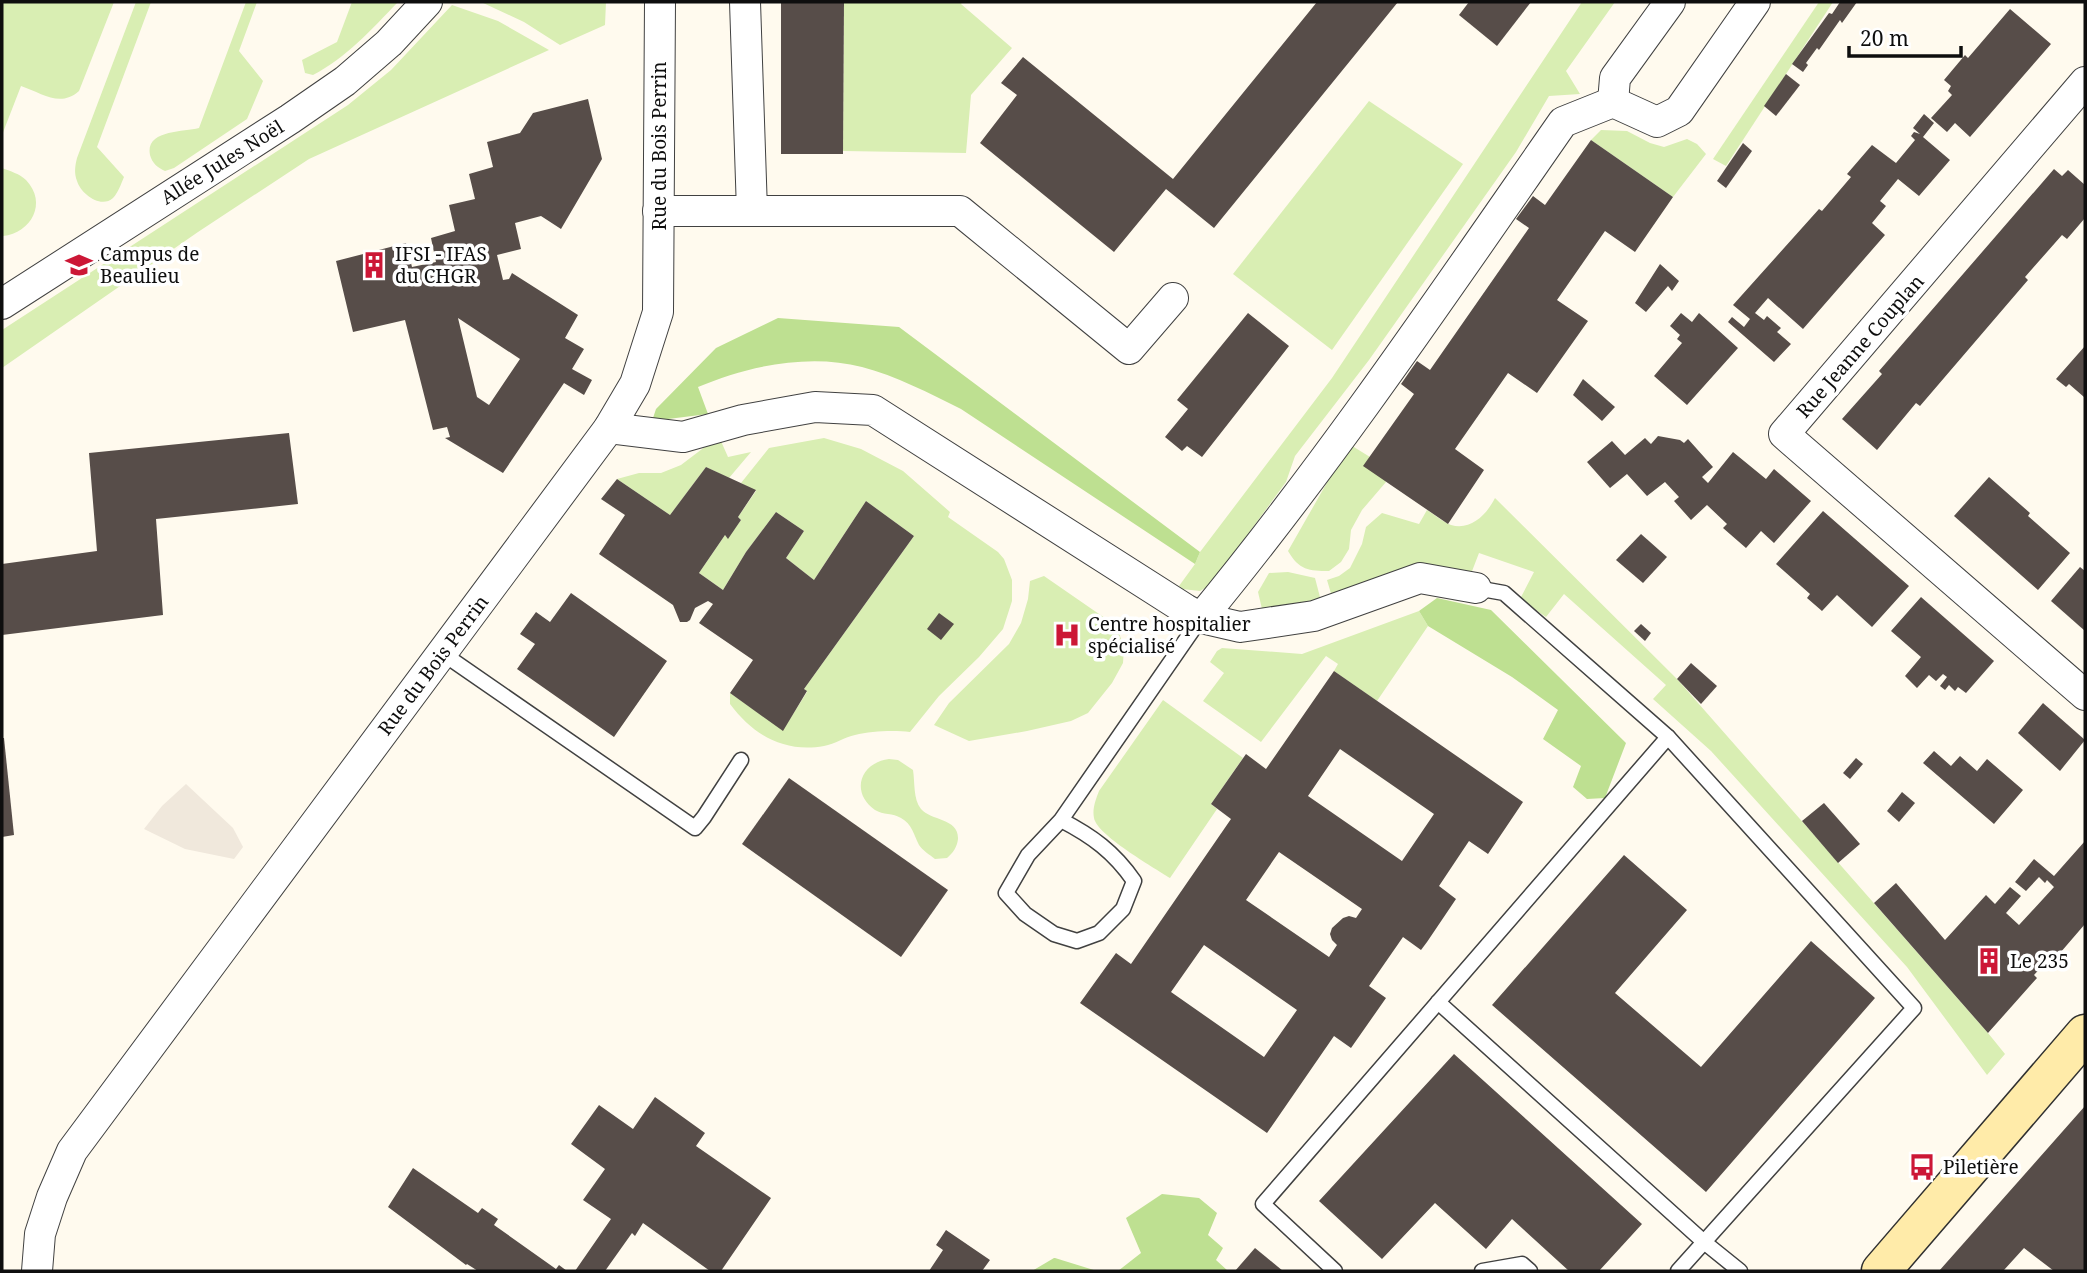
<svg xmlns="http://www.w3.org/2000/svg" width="2087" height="1273" viewBox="0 0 2087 1273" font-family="'Noto Serif',serif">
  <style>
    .green { fill: #d9eeb3 }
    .forest { fill: #bee091 }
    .plaza { fill: #f0e8dc }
    .building { fill: #574d49; fill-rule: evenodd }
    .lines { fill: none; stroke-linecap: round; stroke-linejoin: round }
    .service-casing { stroke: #414141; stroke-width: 17 }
    .minor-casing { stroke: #414141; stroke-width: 32 }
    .secondary-casing { stroke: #303030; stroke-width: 41 }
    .service { stroke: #fff; stroke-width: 14 }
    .minor { stroke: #fff; stroke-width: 30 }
    .secondary { stroke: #ffeba9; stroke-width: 38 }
    .labels { text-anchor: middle; stroke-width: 7; stroke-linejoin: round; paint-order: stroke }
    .street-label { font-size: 19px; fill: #0e0e0e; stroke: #fff }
    .poi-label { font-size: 19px; fill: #0e0e0e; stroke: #fff; text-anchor: start }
  </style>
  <rect width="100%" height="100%" fill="#fffaee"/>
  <g class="green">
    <path d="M2 2H114L79 91C60 108 42 93 21 86L2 135Z"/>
    <path d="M136 2H151L97 147 124 177C121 184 118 193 113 198 101 209 81 194 77 181 74 173 75 166 77 158Z"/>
    <path d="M246 2H257L239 51 263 81 247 119 174 168 165 171C158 168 152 163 150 155 145 130 183 132 199 128Z"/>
    <path d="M352 2H398C372 29 346 58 313 75L305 73 302 60 337 42Z"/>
    <polygon points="481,2 606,2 605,25 560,45 524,22"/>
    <polygon points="844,2 962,2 961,4 1012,48 971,95 966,153 843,151"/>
    <polygon points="1582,2 1615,2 1566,71 1580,94 1549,96 1516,152 1369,360 1295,456 1286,482 1226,564 1210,585 1200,591 1182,589 1179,586 1195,564 1200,552 1332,378"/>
    <polygon points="1819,2 1833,2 1726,166 1713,159"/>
    <polygon points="452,5 498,21 549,50 309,159 198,232 2,368 2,330 348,105 391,70"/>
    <polygon points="1369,101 1463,164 1332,350 1233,274"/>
    <polygon points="1601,130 1627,131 1650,143 1664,147 1687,139 1697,144 1706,154 1673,197 1591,140"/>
    <path d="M2 168C10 171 20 174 26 180 48 203 31 233 3 236Z"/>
    <path d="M824 438 861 449 903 471 950 512 948 517 998 552 1004 559 1012 580V601L1003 629 979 657 939 696 910 732C894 730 871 731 855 735 845 737 835 744 824 746 784 753 753 735 730 704V693L783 730 807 692 804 689 914 536 866 501 814 580 786 558 804 531 776 512 746 552 723 590 699 573 725 535 728 538 741 520 738 517 756 491 741 483 769 448Z"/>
    <polygon points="720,439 728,457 751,452 729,478 706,467 670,515 617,479 639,473 661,473 681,465 710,443"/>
    <path d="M1349 444 1370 457 1386 482 1362 510 1351 530 1349 549 1341 562 1329 571C1309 571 1299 570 1288 551Z"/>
    <path d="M1495 498 1677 679 1988 1033 2005 1054 1987 1075 1907 967 1711 751 1653 699 1666 685 1564 594 1546 617 1520 599 1534 572 1479 553 1469 579 1332 597 1327 580 1339 576 1350 568 1362 544 1366 527 1382 513 1419 524 1427 510C1435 515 1443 522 1451 525 1471 531 1487 514 1495 498Z"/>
    <polygon points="1288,572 1315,578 1321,601 1295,613 1262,609 1258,592 1269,573"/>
    <polygon points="1044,576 1112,623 1118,630 1124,648 1123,663 1112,683 1088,713 1071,721 1027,731 969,741 934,725 949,703 1009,644 1021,623 1028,599 1030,581"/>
    <polygon points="1419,611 1428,626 1377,701 1334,671 1338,664 1326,656 1261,742 1203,701 1224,673 1210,662 1217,651 1222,648 1302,654"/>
    <path d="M1163 700 1243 758 1211 804 1217 809 1170 878C1153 867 1097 835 1094 818 1092 809 1096 799 1099 791Z"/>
    <path d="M889 759 898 760 913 770C915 782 913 799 921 809 931 821 959 818 958 839 957 847 953 853 947 858L935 859C930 855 922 850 919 845 914 835 912 824 901 818 893 813 883 815 875 810 850 792 860 763 889 759Z"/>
  </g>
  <g class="forest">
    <path d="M778 318 899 327 1200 552 1195 564 961 409C929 393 896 376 862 367 809 353 747 366 698 387L708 414 652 421 656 409 716 348Z"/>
    <polygon points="1437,598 1491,610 1626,743 1605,798 1587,799 1573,787 1581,766 1543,739 1558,710 1512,677 1428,626 1419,611"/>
    <polygon points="1162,1194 1199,1198 1217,1213 1208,1235 1223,1248 1216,1260 1228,1271 1118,1271 1141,1253 1126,1218"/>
    <polygon points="1054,1258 1055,1258 1097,1271 1032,1271"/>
  </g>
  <polygon class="plaza" points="186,784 233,828 243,847 234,859 185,849 144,829 162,806"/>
  <g class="building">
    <polygon points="781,2 844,2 843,154 781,154"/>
    <polygon points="1317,2 1398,2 1214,228 1166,189 1114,252 980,143 1017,95 1001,83 1023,57 1173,179"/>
    <polygon points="1469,2 1531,2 1497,46 1459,15"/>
    <polygon points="1840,2 1857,2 1842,23 1840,20 1819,50 1817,48 1806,63 1808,65 1803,72 1792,64 1829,13 1832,14"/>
    <polygon points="2010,9 2051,44 1970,137 1955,123 1947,132 1931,118 1952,95 1948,91 1951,86 1944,80 1965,55 1968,58"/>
    <polygon points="1786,74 1800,85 1776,116 1764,106"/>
    <path d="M588 99 602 159 561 229 541 216 515 223 521 249 497 255 503 280 509 279 512 273 578 315 565 338 584 349 572 369 592 380 584 395 564 383 503 473 445 438 450 437 447 427 433 430 405 320 353 332 336 261 406 243 412 267 436 262 431 238 455 231 449 205 475 199 469 174 493 167 487 142 520 133 533 113ZM458 318 520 359 489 405 477 397Z"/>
    <polygon points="1924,114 1934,123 1923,137 1950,160 1919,196 1898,179 1880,201 1886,206 1872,223 1885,235 1803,329 1768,298 1755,313 1764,320 1767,316 1781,328 1777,332 1791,344 1774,362 1728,322 1732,317 1744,327 1750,319 1733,305 1819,209 1822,211 1851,177 1847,174 1872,145 1896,163 1915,140 1911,136 1914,132 1920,134 1913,128"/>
    <polygon points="1591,140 1673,197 1635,252 1605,231 1557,300 1588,321 1537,393 1508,373 1455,449 1484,470 1448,524 1363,466 1414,394 1401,384 1417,361 1430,370 1529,228 1516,219 1533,196 1545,205"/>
    <polygon points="1743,143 1752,151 1726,188 1717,181"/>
    <polygon points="2054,169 2062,176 2068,170 2085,185 2085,218 2067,239 2062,235 2025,277 2028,280 1920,406 1916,403 1877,450 1842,419 1882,374 1879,371"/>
    <polygon points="1660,264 1679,281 1672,291 1668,286 1646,312 1635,303"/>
    <polygon points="1248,313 1289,346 1202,457 1187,446 1182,451 1165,437 1188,409 1177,400"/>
    <polygon points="1681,313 1692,322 1699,313 1738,348 1687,405 1654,376 1682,343 1677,339 1680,335 1670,326"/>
    <polygon points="2085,346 2085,395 2084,397 2069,384 2066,387 2056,379"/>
    <polygon points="1583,379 1615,407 1602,421 1573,395"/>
    <polygon points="289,433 298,504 156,519 163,615 2,635 2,564 97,551 89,453"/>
    <polygon points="1658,436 1680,440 1684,443 1688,439 1713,467 1702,477 1708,483 1733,452 1766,479 1774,469 1811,501 1774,543 1761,531 1746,548 1723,528 1727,524 1707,505 1691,520 1674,501 1679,497 1665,482 1647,496 1627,474 1610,488 1587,462 1612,441 1625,455 1645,438 1651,444"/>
    <polygon points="706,467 756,490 738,517 741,520 728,539 725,535 699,573 723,590 746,552 776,512 804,531 786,558 814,580 866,501 914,536 804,689 807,691 783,731 730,693 753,660 699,623 713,604 708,601 695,608 690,620 687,622 680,622 673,605 599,554 625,515 601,499 617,479 670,515"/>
    <polygon points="1989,477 2030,513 2028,516 2070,553 2038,590 1954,516"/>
    <polygon points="1823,511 1909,586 1872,627 1837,595 1822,611 1807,598 1810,594 1776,564"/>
    <polygon points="1641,534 1667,557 1643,583 1616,560"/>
    <polygon points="2080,567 2085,571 2085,631 2051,601"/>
    <polygon points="571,593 667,661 614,737 517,669 535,644 520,634 536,612 550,622"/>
    <polygon points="1921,597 1994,661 1966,693 1958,687 1955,691 1949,685 1945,690 1940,686 1947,677 1943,674 1936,681 1929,675 1917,688 1905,676 1921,657 1891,631"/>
    <polygon points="939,613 954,624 941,640 927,629"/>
    <polygon points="1641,624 1651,633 1645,641 1634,631"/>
    <polygon points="1691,663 1717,686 1701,704 1677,679"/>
    <path d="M1334 671 1523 802 1488 854 1469 841 1439 886 1456 899 1427 942 1421 950 1403 937 1369 986 1386 998 1351 1048 1334 1036 1267 1133 1080 1003 1116 953 1131 964 1231 819 1211 804 1246 754 1266 769ZM1340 749 1434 814 1402 861 1308 796ZM1279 852 1362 909 1356 918 1349 916 1343 918 1332 928 1330 934 1332 940 1337 945 1329 957 1246 900ZM1204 945 1297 1010 1264 1057 1171 992Z"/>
    <polygon points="2043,703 2085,740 2060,771 2018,733"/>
    <polygon points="2,738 4,738 14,835 2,837"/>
    <polygon points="1934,751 1951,766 1960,756 1977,771 1987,759 2023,790 1994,824 1923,763"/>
    <polygon points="1856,758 1863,764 1850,779 1843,773"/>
    <polygon points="789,778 948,890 901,957 742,844"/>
    <polygon points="1902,792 1915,803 1899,822 1887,811"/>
    <polygon points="1824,803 1860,844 1838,863 1802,821"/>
    <polygon points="2085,841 2085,924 2048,967 2044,964 2034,975 2037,978 1988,1033 1874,903 1896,883 1945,940 1986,895 1995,904 2010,887 2021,896 2006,913 2019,925 2054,887 2047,880 2045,883 2039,877 2026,891 2015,882 2034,859 2054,876"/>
    <polygon points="1624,855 1687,910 1615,993 1701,1067 1811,941 1875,998 1706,1192 1492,1005"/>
    <polygon points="1454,1054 1642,1224 1599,1271 1569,1271 1512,1219 1486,1249 1435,1203 1382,1259 1319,1201"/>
    <polygon points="655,1097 705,1133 696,1146 771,1198 721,1271 710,1271 643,1223 635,1236 632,1233 605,1271 575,1271 611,1219 583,1200 605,1169 571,1144 599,1105 633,1129"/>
    <polygon points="2085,1106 2085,1271 2054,1271 2024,1248 2004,1270 2006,1271 1939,1271"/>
    <polygon points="413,1168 478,1213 482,1208 498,1219 494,1225 556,1269 559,1265 567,1271 478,1271 467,1264 466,1265 388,1207"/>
    <polygon points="946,1230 990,1260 982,1271 929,1271 943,1250 936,1245"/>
    <polygon points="1255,1248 1266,1257 1283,1271 1235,1271"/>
  </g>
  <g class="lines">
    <defs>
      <g id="service">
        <polyline points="1476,588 1504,593 1668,737"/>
        <polyline points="442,653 695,828 704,817 741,760"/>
        <path d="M1061 820C1092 836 1114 852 1134 881L1123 909 1099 933 1077 941 1054 934 1025 914 1006 893 1028 855 1061 820 1201 618"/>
        <polyline points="1438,1002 1704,1242 1740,1271"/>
        <polyline points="1335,1271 1263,1204 1668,737 1914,1008 1678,1271"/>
        <polyline points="1482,1271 1522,1264 1530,1271"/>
      </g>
      <g id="minor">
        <polyline points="745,2 752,211"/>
        <polyline points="2085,82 1784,434 2085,695"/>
        <polyline points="1613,102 1615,78 1670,2"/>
        <polyline points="658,211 960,211 1129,349 1173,298"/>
        <polyline points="2,304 290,119 345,81 389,43 427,2"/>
        <polyline points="609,428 683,437 743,420 815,407 873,410 1185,609 1201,618 1240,627 1314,616 1420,578 1476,588"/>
        <path d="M1201 618C1331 460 1446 290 1563 122L1613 102 1657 122 1679 111 1755 2"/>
        <polyline points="37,1271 40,1234 52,1197 72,1151 609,428 635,384 658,312 660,2"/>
      </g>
      <polyline id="secondary" points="1881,1271 2085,1034"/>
    </defs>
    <use href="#service" class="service-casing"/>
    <use href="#minor" class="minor-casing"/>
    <use href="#secondary" class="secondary-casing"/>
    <use href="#service" class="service"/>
    <use href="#minor" class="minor"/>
    <use href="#secondary" class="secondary"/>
  </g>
  <defs>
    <symbol id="university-bare" viewBox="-9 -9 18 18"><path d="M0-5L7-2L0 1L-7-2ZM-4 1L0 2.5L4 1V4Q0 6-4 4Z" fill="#cc1736" stroke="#fff" stroke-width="2.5" paint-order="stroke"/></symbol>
    <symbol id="building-bare" viewBox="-9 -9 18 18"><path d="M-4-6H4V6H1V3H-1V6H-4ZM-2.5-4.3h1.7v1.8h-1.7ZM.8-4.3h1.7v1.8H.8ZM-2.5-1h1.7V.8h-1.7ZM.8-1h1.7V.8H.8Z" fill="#cc1736" stroke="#fff" stroke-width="2.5" paint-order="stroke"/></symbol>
    <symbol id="hospital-bare" viewBox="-9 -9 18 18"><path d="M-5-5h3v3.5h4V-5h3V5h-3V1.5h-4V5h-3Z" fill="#cc1736" stroke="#fff" stroke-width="2.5" paint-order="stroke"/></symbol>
    <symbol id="bus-bare" viewBox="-9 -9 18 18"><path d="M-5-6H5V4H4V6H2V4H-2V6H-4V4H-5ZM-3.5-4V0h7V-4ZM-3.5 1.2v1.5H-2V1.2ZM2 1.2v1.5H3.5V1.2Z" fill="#cc1736" stroke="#fff" stroke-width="2.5" paint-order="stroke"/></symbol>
  </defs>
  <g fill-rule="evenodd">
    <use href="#university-bare" x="60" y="246" width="38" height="38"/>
    <use href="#building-bare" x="355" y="246" width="38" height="38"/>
    <use href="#hospital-bare" x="1048" y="616" width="38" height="38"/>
    <use href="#building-bare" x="1970" y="942" width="38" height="38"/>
    <use href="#bus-bare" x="1903" y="1148" width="38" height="38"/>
  </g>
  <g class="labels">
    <g class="street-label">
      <text transform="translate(659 146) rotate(-90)" y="7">Rue du Bois Perrin</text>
      <text transform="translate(222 162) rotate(-32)" y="7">Allée Jules Noël</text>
      <text transform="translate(1860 346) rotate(-49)" y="7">Rue Jeanne Couplan</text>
      <text transform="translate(433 665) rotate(-53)" y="7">Rue du Bois Perrin</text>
    </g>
    <g class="poi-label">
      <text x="100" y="261">Campus de<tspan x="100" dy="22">Beaulieu</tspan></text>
      <text x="395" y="261">IFSI - IFAS<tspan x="395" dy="22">du CHGR</tspan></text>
      <text x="1088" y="631">Centre hospitalier<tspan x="1088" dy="22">spécialisé</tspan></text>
      <text x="2010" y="968">Le 235</text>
      <text x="1943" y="1174">Piletière</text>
    </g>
  </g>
  <rect width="2087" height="1273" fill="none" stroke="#0e0e0e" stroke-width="7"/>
  <path d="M1849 46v10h112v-10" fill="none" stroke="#0e0e0e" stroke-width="3.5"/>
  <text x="1860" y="46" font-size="21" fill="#0e0e0e" stroke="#ffffff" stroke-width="5" paint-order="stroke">20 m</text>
</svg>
